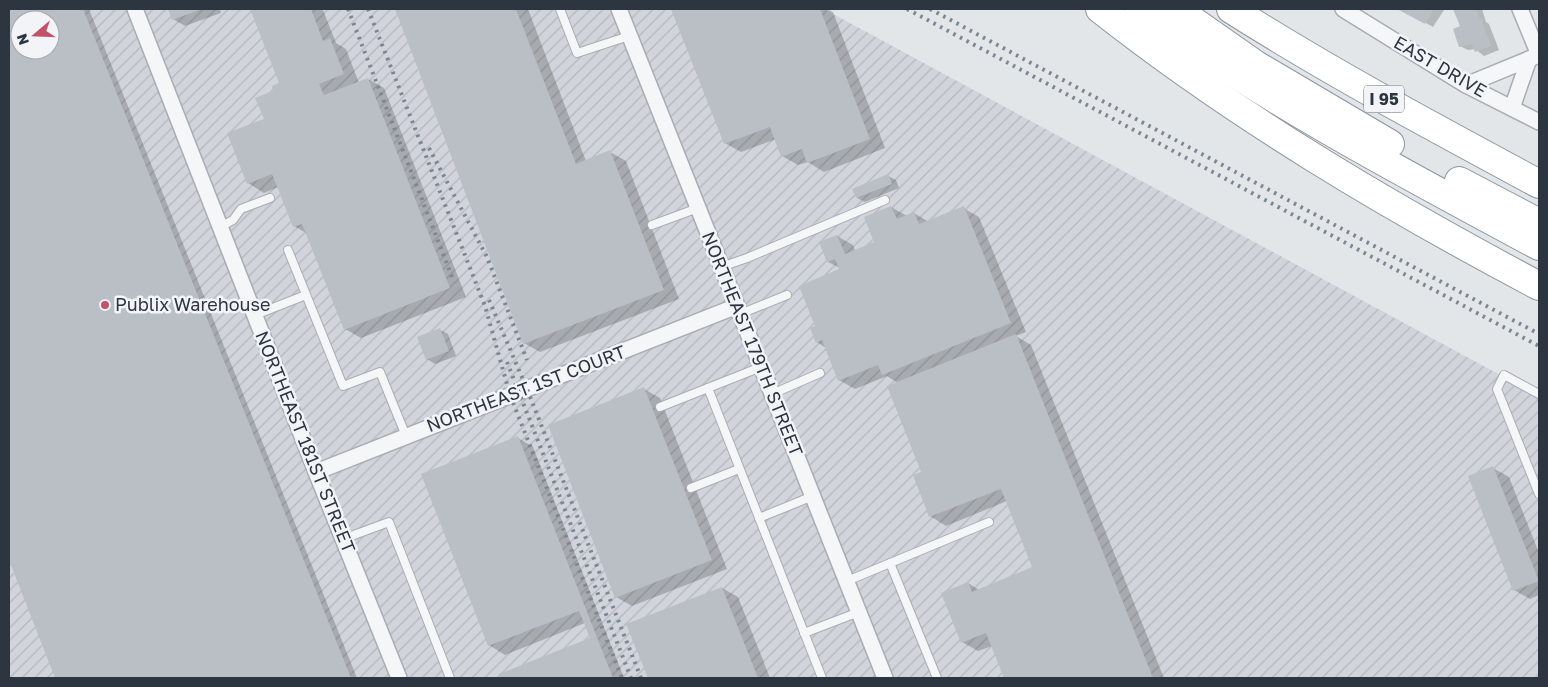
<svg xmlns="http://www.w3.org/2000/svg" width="1548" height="687" viewBox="0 0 1548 687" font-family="'Golos Text',sans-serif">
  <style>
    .industrial { fill: url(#industrial-furrows); fill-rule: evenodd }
    .shadow { fill: #0003; fill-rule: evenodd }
    .building { fill: #babfc6; fill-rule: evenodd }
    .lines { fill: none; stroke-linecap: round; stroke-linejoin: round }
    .lane-casing { stroke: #a8adb3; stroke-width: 10 }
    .street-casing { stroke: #a8adb3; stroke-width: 18 }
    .highway-casing { stroke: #8b949f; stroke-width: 30 }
    .lane { stroke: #f5f6f8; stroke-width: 8 }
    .street { stroke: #f5f6f8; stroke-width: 15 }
    .highway { stroke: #fff; stroke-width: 28 }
    .rail { stroke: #7d8792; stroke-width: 4; stroke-dasharray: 2.5 5; stroke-linecap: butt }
    .poi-dot { fill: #c2536d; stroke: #f2f4f7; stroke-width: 2 }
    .labels { text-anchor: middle; stroke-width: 5; stroke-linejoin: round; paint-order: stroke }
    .shield { fill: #f2f4f7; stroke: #676e77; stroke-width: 1 }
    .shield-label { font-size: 16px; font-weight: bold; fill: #2c3540 }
    .street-label { font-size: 18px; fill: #2c3540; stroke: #f2f4f7 }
    .poi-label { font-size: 18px; fill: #2c3540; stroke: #f2f4f7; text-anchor: start }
  </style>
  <defs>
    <pattern id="industrial-furrows" width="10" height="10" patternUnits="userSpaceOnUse" patternTransform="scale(1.25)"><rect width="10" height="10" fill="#d1d5db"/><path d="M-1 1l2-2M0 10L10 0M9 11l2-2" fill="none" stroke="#b4b7bd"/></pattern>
  </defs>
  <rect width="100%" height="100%" fill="#e2e6e9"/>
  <path class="industrial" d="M9 9H824L1539 396V678H9ZM20 20H50V50H20Z"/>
  <g class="shadow">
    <path d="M9 9H89L357 678H57L9 557ZM20 20H50V50H20Z"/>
    <polygon points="169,9 220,9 221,13 185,26 173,19"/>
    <polygon points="251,9 323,10 336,43 346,49 359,83 368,79 384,88 466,297 361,338 345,329 308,234 294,226 278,187 264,193 248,183 275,91 281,84"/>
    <polygon points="396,9 528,9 586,161 610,152 626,161 679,299 540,352 524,343"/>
    <polygon points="672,9 827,9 833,12 885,148 824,172 808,162 798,165 782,156 776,139 741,152 725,143"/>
    <polygon points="1401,9 1441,9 1444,10 1433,27"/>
    <polygon points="1455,9 1482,9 1486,22 1489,24 1499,50 1484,56 1475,49 1468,50 1460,46 1461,27"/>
    <polygon points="888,176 896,180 899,188 865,202 857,198"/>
    <polygon points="891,207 907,216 914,213 929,222 963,208 979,217 1026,332 1016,336 1031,345 1164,678 1005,678 992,646 978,651 962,642 968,583 979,590 1034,568 1007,501 946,526 930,516 923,473 898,383 887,376 855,389 839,380 826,348 817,342 817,327 842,269 828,262 820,242 837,236 853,245 855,251 875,243"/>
    <polygon points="440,330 448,334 456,356 435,364 427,359"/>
    <polygon points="644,389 660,398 727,569 632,606 616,597"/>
    <polygon points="518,438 533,447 624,678 502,678 500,674 591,639 585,623 505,655 489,645"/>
    <polygon points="1493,468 1509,477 1539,553 1539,595 1530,599 1514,590"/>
    <polygon points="722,588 738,597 770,678 649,678 628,625"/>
  </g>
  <g class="building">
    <path d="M9 9H83L351 678H55L9 560ZM20 20H50V50H20Z"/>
    <polygon points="168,9 202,9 172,20"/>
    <polygon points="250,9 311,9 323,41 330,38 344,74 319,84 324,95 368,78 450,288 344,330 302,224 293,227 272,174 247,184 227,133 264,119 255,98 273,91 272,86 279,83"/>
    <polygon points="395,9 516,9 576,164 610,150 664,290 523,344"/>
    <polygon points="671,9 820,9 870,139 807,163 802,149 781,157 770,127 724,144"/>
    <polygon points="1397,9 1434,9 1425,24"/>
    <polygon points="1453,9 1476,9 1480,19 1481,18 1491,46 1475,52 1472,44 1459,47 1453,29 1460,26"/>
    <polygon points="888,174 892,184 856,198 852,189"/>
    <polygon points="891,206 897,219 914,212 919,224 964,206 1011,323 882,375 878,365 838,381 822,340 816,343 810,328 815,326 799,286 839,269 835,259 827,262 819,242 837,235 845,254 874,242 864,217"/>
    <polygon points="440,328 449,351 426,360 417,337"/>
    <polygon points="1016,334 1153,678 1004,678 986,633 961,643 941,593 968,582 972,592 1032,567 1001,489 929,517 913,475 921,472 887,386"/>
    <polygon points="644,387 712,560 615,598 548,425"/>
    <polygon points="518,436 596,635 613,678 501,678 499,674 590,638 579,611 488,646 421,474"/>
    <polygon points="1493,466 1539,581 1513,591 1468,476"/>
    <polygon points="722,587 758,678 648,678 626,624"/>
  </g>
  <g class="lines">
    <defs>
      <g id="lane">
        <polyline points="560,9 577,53 629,36"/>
        <polyline points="652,225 698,208"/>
        <polyline points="220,227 233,220 241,209 270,198"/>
        <polyline points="288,250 343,386 380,372 406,436"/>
        <polyline points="721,267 747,258 885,200"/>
        <polyline points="740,314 787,295"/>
        <polyline points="255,315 306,295"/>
        <polyline points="708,388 761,367"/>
        <polyline points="772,394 820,373"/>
        <polyline points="1539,394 1504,375 1497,389 1539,494"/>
        <polyline points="660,407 708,388 822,678"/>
        <polyline points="691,488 739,469"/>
        <polyline points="759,518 813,496"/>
        <polyline points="343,539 389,522 450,678"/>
        <polyline points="890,563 937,678"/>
        <polyline points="847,581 989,522"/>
        <polyline points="804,633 859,612"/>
      </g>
      <g id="street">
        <polyline points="135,9 316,472 399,678"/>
        <polyline points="619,9 885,678"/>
        <polyline points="1343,9 1466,85 1539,122"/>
        <polyline points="1520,9 1539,55"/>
        <polyline points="1466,85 1539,55"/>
        <polyline points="1512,108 1529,59"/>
        <polyline points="316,472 737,306"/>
      </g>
      <g id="highway">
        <path d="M1100 9C1236 116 1386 205 1539 286"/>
        <path d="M1139 9C1265 100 1403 173 1539 246"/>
        <polyline points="1176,9 1256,65 1390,144"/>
        <path d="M1231 9C1330 72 1435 128 1539 184"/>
        <polyline points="1459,181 1539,223"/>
      </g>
    </defs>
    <use href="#lane" class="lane-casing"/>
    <use href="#street" class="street-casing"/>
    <use href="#highway" class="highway-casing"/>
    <use href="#lane" class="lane"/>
    <use href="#street" class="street"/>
    <use href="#highway" class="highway"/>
    <g class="rail">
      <polyline points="348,9 454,282"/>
      <polyline points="368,9 485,306 510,395 622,678"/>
      <polyline points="907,9 1539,346"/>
      <polyline points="930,9 1539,334"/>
      <polyline points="429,148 487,257 527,360"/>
      <polyline points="489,300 527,389 641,678"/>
      <polyline points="507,362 631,678"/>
    </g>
  </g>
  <circle class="poi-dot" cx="105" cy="305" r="5"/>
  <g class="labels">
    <rect class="shield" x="1364" y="85.5" width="40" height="27" rx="4"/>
    <g class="shield-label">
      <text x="1384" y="105">I 95</text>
    </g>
    <g class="street-label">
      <text transform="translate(1440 67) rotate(30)" y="6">EAST DRIVE</text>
      <text transform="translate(752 344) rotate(68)" y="6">NORTHEAST 179TH STREET</text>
      <text transform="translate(526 389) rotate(-21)" y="6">NORTHEAST 1ST COURT</text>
      <text transform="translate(305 442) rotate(68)" y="6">NORTHEAST 181ST STREET</text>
    </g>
    <g class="poi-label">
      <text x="115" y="311">Publix Warehouse</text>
    </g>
  </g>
  <rect width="1548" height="687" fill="none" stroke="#2c3540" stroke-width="20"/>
  <g transform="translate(35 35) rotate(251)"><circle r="24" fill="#f2f4f7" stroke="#a3a8ae"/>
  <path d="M0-4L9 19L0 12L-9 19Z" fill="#c2536d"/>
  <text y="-8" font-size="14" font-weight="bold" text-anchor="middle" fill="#2c3540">N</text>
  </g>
</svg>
